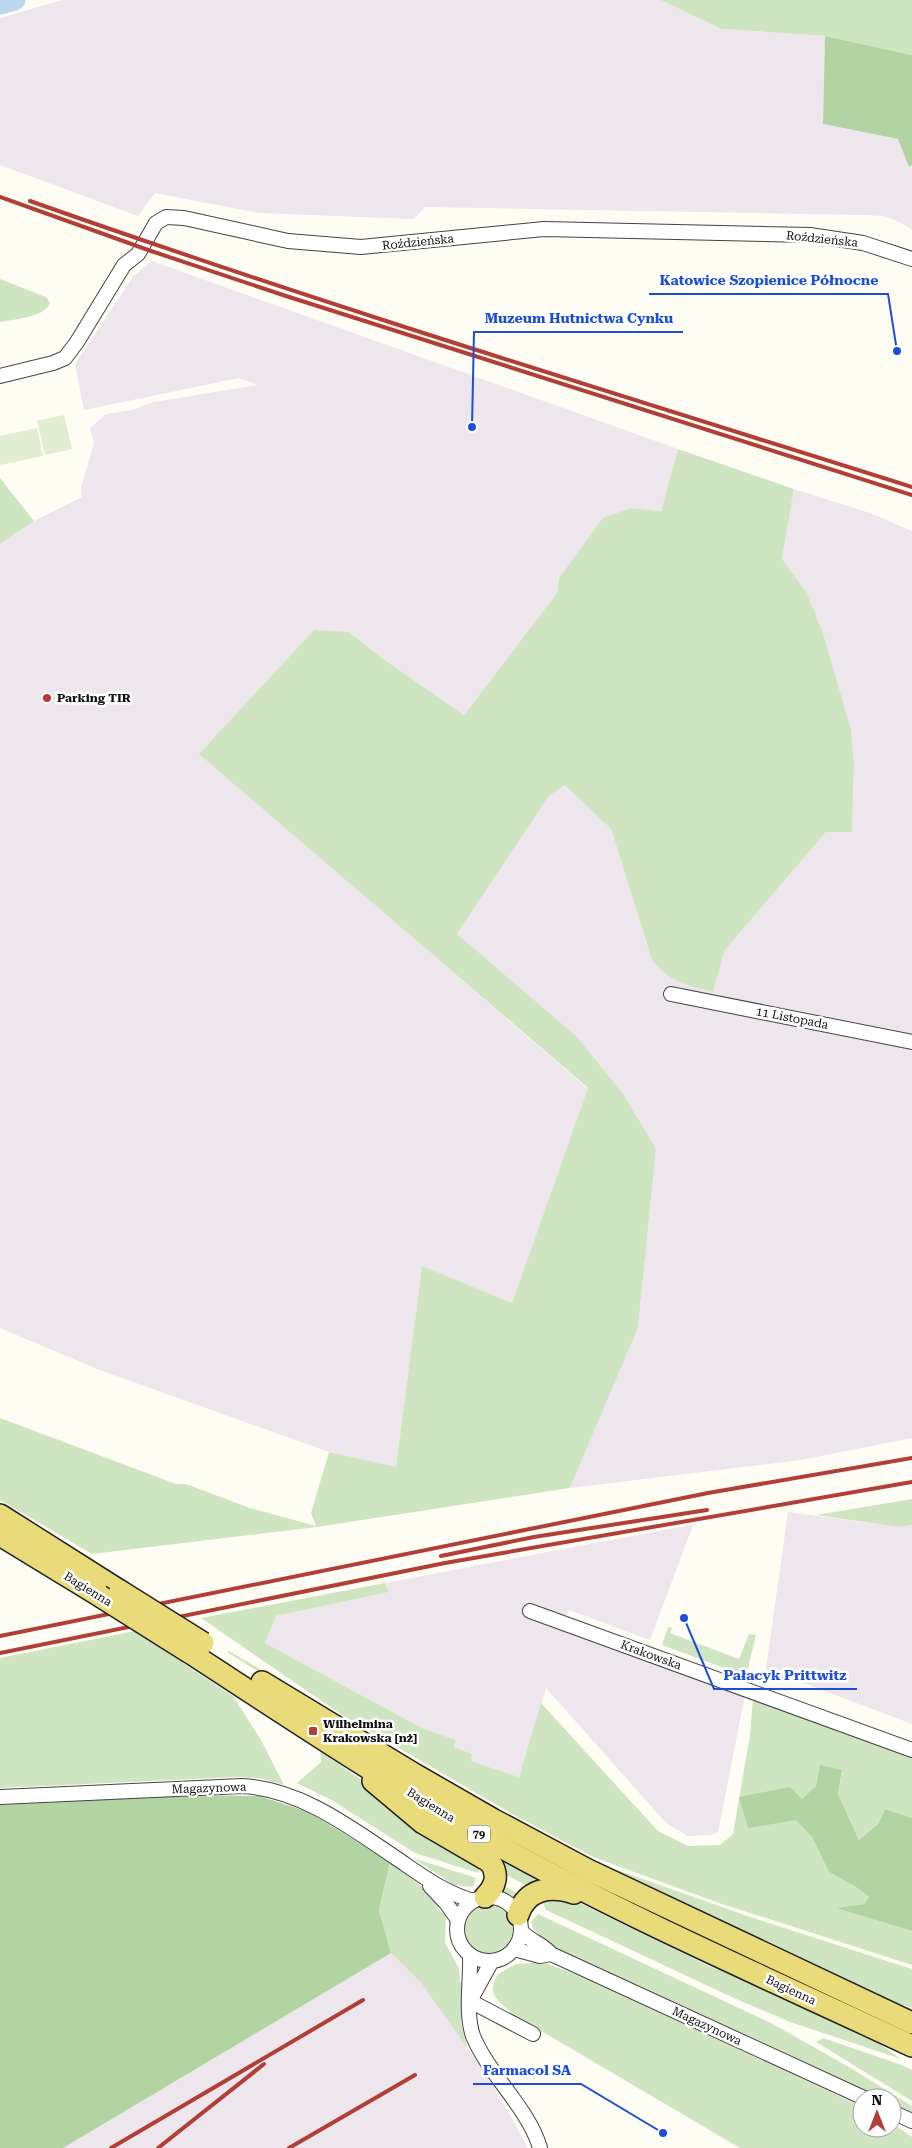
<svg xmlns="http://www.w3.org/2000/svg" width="912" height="2148" viewBox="0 0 912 2148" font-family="'Roboto Serif',serif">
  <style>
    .industrial { fill: #ede6ed }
    .green { fill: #cfe5c1 }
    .forest { fill: #b2d4a2 }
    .pitch { fill: #e1eed1 }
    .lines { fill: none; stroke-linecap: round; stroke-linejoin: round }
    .river { stroke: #bed7f0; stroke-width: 21 }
    .street-casing { stroke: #434343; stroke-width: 16 }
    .primary-casing { stroke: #212121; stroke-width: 24 }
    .street { stroke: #fff; stroke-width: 14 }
    .primary { stroke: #e9db79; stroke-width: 21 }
    .rail { stroke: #b13f37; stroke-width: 4 }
    .primary-bridge-casing { stroke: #212121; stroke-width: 24; stroke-linecap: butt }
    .primary-bridge { stroke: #e9db79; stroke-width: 21 }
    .poi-dot { fill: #b13f37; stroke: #fff; stroke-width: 2 }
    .labels { text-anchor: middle; stroke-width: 5; stroke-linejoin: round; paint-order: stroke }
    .shield { fill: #fff; stroke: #585858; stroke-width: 1 }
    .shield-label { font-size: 11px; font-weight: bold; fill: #101010 }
    .street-label { font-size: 12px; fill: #101010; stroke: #fff }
    .poi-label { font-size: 12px; font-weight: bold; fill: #101010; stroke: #fff; text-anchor: start }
    .leader { fill: none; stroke: #1d4ed8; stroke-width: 2 }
    .callout-dot { fill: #1d4ed8; stroke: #fff; stroke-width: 2 }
    .callout-label { font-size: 14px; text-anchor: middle; font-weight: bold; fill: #1d4ed8; stroke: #fff; stroke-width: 5; stroke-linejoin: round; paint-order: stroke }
  </style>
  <rect width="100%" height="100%" fill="#fefdf4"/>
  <g class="industrial">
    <polygon points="62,0 660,0 722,29 825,36 823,124 899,139 909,167 912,165 912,230 900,222 883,216 863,215 425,207 414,219 259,213 155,193 138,216 0,165 0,18"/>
    <polygon points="152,261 678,449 661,511 631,508 559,578 557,593 464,715 379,656 349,632 200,754 588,1089 512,1303 422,1267 396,1468 329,1452 97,1369 0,1328 0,544 34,521 82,497 81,488 94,443 90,428 106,414 132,410 154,402 258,385 239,378 84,410 75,364 133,277"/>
    <polygon points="794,489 870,513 912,531 912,1438 801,1460 570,1488 638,1328 656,1149 457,934 549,796 565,784 611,829 652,960 713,992 725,950 826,832 852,832 854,765 851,729 823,633 807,593 782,559"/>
    <polygon points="788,1512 899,1527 912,1525 912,1724 766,1669"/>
    <polygon points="690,1525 693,1525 650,1640 569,1610 562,1628 745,1695 718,1832 711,1835 688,1836 666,1823 546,1688 519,1777 471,1761 472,1754 454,1747 456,1740 422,1728 265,1643 276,1616 389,1592 385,1583"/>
    <polygon points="391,1953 422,1984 491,2081 528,2148 63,2148"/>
  </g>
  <g class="green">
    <polygon points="660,0 912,0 912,55 825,36 722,29"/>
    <path d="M0 279 46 297 50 303C44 318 14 319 0 322Z"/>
    <path d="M678 449 794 489 782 559 807 593 823 633 851 729 854 765 852 832H826L725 950 713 992C685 984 672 984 652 960L611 829 565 785 549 796 457 934 577 1037 623 1094 656 1149 638 1328 570 1488 317 1527 92 1554 0 1500V1418L176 1484H186L250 1508 316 1526 311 1513 329 1452 396 1467 422 1266 512 1303 588 1088 199 754 314 630 349 632 379 656 464 715 557 593 559 578 603 518 631 508 661 511Z"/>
    <polygon points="0,478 34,521 0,544"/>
    <polygon points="912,1499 912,1525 899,1527 816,1515"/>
    <polygon points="385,1583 389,1592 276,1616 265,1643 422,1728 456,1740 454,1747 472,1754 471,1761 519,1777 541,1703 658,1831 688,1846 720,1845 733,1834 750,1735 753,1698 912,1758 912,1818 885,1809 878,1824 859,1840 838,1794 842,1771 816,1786 802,1800 796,1819 812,1837 829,1872 856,1887 869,1897 864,1904 837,1908 912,1931 912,1965 719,1903 593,1857 512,1814 342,1715 201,1618"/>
    <polygon points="668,1627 672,1628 670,1633 739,1659 749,1634 756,1635 746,1676 662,1645"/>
    <polygon points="135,1631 233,1696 261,1740 284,1785 258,1778 238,1777 0,1788 0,1658"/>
    <polygon points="229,1651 305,1695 308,1699 485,1802 581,1854 609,1867 750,1917 912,1969 912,2007 879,2000 574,1855 273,1681 227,1652"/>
    <polygon points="320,1751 339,1764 483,1868 479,1870 478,1873 415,1853 333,1801 297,1783 321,1762"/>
    <polygon points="404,1800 549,1881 531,1888 501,1872"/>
    <polygon points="413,1858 476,1878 473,1887 454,1885"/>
    <polygon points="390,1862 424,1888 439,1904 438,1909 446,1916 445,1943 459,1968 460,1982 463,1984 461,2024 468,2049 422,1984 391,1953 379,1910"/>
    <polygon points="500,1885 511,1889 521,1897 516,1903 498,1892"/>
    <polygon points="559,1893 709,1966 785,1995 866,2034 901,2059 790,2022 736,1999 546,1910 542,1900"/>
    <circle cx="488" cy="1929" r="25"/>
    <polygon points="538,1914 771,2023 849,2067 912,2106 912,2114 892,2105 892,2098 877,2098 589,1965 539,1940 540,1935 534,1931 531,1922"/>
    <path d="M534 1959 589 1979 862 2107V2128H892V2123L912 2137V2148H740L514 2015C499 2001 485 1995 498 1974L516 1964 532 1963Z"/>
    <polygon points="823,2038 899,2064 912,2070 912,2101 816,2042"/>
  </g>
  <g class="forest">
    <polygon points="825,36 912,55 912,165 909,167 898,139 823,124"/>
    <polygon points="820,1765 842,1770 838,1794 859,1840 878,1824 885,1809 912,1818 912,1931 836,1908 864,1904 869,1897 856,1887 829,1872 812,1837 796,1820 748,1828 739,1797 790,1787 802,1799 816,1786"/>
    <polygon points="195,1795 259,1796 309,1812 390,1862 379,1910 391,1953 63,2148 0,2148 0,1805"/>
  </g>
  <g class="pitch">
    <polygon points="64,415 72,449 45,455 37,421"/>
    <polygon points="37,428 43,456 0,465 0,436"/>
  </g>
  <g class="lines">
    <polyline class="river" points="0,4 15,0"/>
    <defs>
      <g id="street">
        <polyline points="0,376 53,363 65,358 77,342 124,265 138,254 156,223 166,217 184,218 288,241 361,247 544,229 810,235 863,243 912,259"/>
        <polyline points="671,994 912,1042"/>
        <polyline points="530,1611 912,1750"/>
        <path d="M0 1797 242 1786C300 1789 350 1827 396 1858 421 1875 443 1892 473 1901"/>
        <polyline points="430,1886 446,1903 458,1920"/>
        <circle cx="489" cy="1929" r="32"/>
        <path d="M521 1931C530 1941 543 1944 551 1954L864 2098"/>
        <polyline points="514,1949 540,1956 551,1954"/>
        <path d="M470 1955C471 1980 465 2013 473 2036 489 2075 529 2109 540 2148"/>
        <polyline points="470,2001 533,2034"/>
        <polyline points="470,2001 492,1961"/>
        <polyline points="892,2112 912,2121"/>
      </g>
      <g id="primary">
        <polyline points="0,1515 120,1591"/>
        <polyline points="0,1535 100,1596"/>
        <path d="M189 1652C295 1721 401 1792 512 1853 642 1924 778 1983 912 2046"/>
        <polyline points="262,1682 414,1774 494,1820 588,1870 912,2023"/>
        <path d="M373 1781 423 1823 490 1862C499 1874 496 1886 485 1897"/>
        <path d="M518 1915C526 1889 550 1885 574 1893"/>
      </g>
    </defs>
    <use href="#street" class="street-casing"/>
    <use href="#primary" class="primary-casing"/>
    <use href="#street" class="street"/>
    <use href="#primary" class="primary"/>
    <g class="rail">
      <polyline points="0,197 151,251 286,296 912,495"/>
      <path d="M30 201C321 304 617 394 912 487"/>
      <polyline points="441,1556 534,1537 707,1510"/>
      <polyline points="0,1636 708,1493 912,1458"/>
      <polyline points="0,1653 445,1563 912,1482"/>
      <polyline points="111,2148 363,2000"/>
      <polyline points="158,2148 264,2064"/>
      <polyline points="289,2148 415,2075"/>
    </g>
    <defs>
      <g id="primary-bridge">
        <polyline points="120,1591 203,1643"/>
        <polyline points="100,1596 189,1652"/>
      </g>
    </defs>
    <use href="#primary-bridge" class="primary-bridge-casing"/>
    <use href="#primary-bridge" class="primary-bridge"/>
  </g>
  <g class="poi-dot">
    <circle cx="47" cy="698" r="5"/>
    <rect x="308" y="1726" width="10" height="10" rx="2.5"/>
  </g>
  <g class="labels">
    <rect class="shield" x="468" y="1825.5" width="22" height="17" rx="4"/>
    <g class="shield-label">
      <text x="479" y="1838">79</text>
    </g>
    <g class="street-label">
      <text transform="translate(822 239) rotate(6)" y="4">Roździeńska</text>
      <text transform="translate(418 242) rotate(-6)" y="4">Roździeńska</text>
      <text transform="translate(792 1018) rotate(11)" y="4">11 Listopada</text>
      <text transform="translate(88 1589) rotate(32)" y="4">Bagienna</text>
      <text transform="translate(651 1655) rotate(20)" y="4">Krakowska</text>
      <text transform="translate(209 1788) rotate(-2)" y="4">Magazynowa</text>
      <text transform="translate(431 1805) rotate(32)" y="4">Bagienna</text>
      <text transform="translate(791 1990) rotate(25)" y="4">Bagienna</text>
      <text transform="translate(707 2026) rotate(25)" y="4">Magazynowa</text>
    </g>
    <g class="poi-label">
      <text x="57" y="702">Parking TIR</text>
      <text x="323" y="1728">Wilhelmina<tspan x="323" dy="14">Krakowska [nż]</tspan></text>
    </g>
  </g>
  <path class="leader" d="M897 351L888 294H649M472 427L474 332H683M684 1618L714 1689H857M663 2133L581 2084H473"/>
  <g class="callout-dot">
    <circle cx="897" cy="351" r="5"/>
    <circle cx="472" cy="427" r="5"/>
    <circle cx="684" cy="1618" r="5"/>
    <circle cx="663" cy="2133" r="5"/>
  </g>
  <g class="callout-label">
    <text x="769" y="285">Katowice Szopienice Północne</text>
    <text x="579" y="323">Muzeum Hutnictwa Cynku</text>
    <text x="785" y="1680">Pałacyk Prittwitz</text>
    <text x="527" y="2075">Farmacol SA</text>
  </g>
  <g transform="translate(877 2113)"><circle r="24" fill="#ffffff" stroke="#9f9f9f"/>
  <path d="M0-4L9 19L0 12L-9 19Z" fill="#b13f37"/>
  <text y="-8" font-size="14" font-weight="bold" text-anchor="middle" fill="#101010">N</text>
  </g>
</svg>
